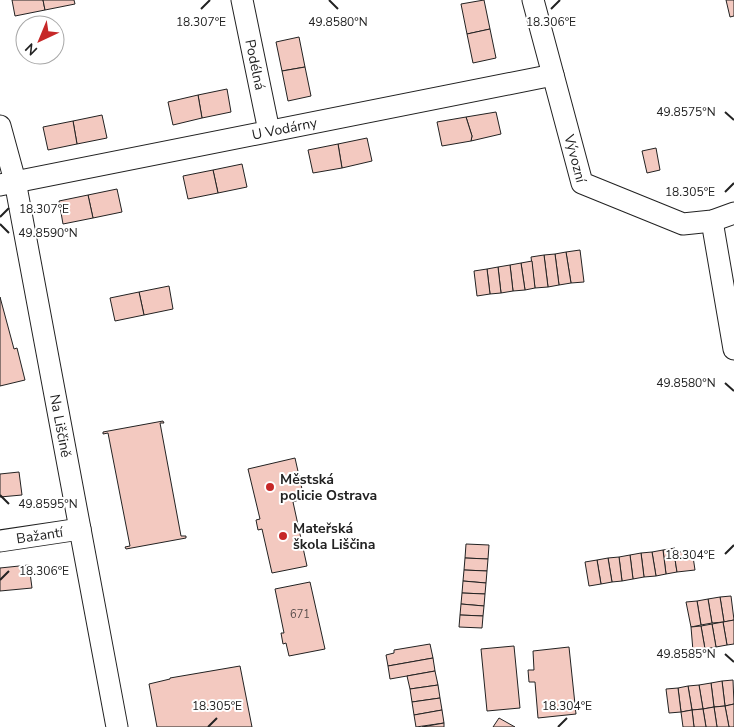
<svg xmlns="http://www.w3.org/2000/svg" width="734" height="727" viewBox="0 0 734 727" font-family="'Nunito Sans',sans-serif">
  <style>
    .building { fill: #f3c9c0; stroke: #222 }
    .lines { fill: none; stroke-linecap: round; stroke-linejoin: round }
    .minor-casing { stroke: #222; stroke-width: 23 }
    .minor { stroke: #fff; stroke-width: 21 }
    .ticks { fill: none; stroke: #222; stroke-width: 2 }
    .poi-dot { fill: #c62828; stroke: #fff; stroke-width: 2 }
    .labels { text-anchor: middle; stroke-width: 4; stroke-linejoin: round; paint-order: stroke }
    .number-label { font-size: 11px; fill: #564c4a }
    .street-label { font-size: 14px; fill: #222; stroke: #fff }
    .poi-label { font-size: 14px; font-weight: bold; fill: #222; stroke: #fff; text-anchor: start }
    .ticks-label { font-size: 12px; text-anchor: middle; fill: #222; stroke: #fff; stroke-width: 4; stroke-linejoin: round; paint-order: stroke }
  </style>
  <rect width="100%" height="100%" fill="#fff"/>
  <g class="building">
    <polygon points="12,0 43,0 45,10 15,16"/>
    <polygon points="43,0 74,0 75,4 45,10"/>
    <polygon points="484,0 490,29 467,34 461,4"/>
    <polygon points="726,0 734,0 734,16 730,17"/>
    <polygon points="490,29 496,58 473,63 467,34"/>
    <polygon points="299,37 305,67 282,71 276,42"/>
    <polygon points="305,67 311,96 288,101 282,71"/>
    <polygon points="227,89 231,112 202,118 198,95"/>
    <polygon points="198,95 202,118 173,125 168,102"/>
    <polygon points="496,112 501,134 471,141 472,136 466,117"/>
    <polygon points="102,115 107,138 77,144 73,121"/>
    <polygon points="466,117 472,136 471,141 442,146 437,122"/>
    <polygon points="73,121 77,144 48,150 43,127"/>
    <polygon points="367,138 372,161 342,168 338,144"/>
    <polygon points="338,144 342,168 313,173 308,150"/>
    <polygon points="656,148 660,170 647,173 642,151"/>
    <polygon points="242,164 247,187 218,193 213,170"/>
    <polygon points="213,170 218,193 188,199 183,176"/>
    <polygon points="117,189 122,212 93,218 88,195"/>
    <polygon points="88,195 93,218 63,224 59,201"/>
    <polygon points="580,250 584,282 571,283 566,252"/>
    <polygon points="566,252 571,283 559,285 555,254"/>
    <polygon points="555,254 559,285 548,287 544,255"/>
    <polygon points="544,255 548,287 535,288 531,257"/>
    <polygon points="532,261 535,288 525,290 521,263"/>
    <polygon points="521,263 525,290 513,291 510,265"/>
    <polygon points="510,265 513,291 501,293 498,267"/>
    <polygon points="498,267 501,293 490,294 487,269"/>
    <polygon points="487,269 490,294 477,296 474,271"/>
    <polygon points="169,286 173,309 144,315 139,292"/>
    <polygon points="139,292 144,315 115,321 110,298"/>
    <polygon points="0,297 14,349 17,348 25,380 0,386"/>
    <polygon points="163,421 164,423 160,423 181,536 186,536 186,538 126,549 125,547 130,546 108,433 103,434 103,432"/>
    <polygon points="295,458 304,498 293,502 307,566 272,573 262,529 258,530 256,520 260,519 248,469"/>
    <polygon points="19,472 22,495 0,497 0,474"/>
    <polygon points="466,544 489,545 488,559 465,558"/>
    <polygon points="675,548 676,553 674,553 677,572 666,574 663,550"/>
    <polygon points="663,550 666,574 656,576 652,552"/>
    <polygon points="692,550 695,570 677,572 674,553"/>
    <polygon points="652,552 656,576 644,577 641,553"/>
    <polygon points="641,553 644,577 633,579 630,555"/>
    <polygon points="630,555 633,579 622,581 619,557"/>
    <polygon points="619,557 622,581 612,582 608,558"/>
    <polygon points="465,558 488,559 487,571 464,570"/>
    <polygon points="608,558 612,582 601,584 597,560"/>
    <polygon points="597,560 601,584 589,586 585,562"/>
    <polygon points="29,565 32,588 0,591 0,568"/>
    <polygon points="464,570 487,571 486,583 463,581"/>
    <polygon points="463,581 486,583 485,594 462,593"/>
    <polygon points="310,582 325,649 289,656 286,643 283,644 281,633 284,633 275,589"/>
    <polygon points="462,593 485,594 484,606 461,604"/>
    <polygon points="731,596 734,620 724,622 720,597"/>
    <polygon points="720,597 724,622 712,623 708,599"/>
    <polygon points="708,599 712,623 701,625 697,601"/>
    <polygon points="697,601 701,625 691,627 686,602"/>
    <polygon points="461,604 484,606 483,616 460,615"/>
    <polygon points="460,615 483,616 482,628 459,627"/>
    <polygon points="734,620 734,644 727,645 723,622"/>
    <polygon points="723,622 727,645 716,647 712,624"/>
    <polygon points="712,624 716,647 705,649 701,626"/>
    <polygon points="701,626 705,649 693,651 691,627"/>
    <polygon points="430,644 433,658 388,666 386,655 394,653 394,650"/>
    <polygon points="514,646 520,708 487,711 481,649"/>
    <polygon points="569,647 576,714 538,718 535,682 529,682 528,670 534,670 533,651"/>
    <polygon points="433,658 435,671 390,679 388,666"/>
    <polygon points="240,666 252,727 157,727 149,684 170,679 170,678"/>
    <polygon points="435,671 438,685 410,689 407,676"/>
    <polygon points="733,680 734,704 725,706 722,681"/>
    <polygon points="722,681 725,706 714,707 711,683"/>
    <polygon points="711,683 714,707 703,709 699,685"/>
    <polygon points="438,685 440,698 412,702 410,689"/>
    <polygon points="699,685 703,709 692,710 688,686"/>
    <polygon points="688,686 692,710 681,712 678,688"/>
    <polygon points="678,688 681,712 669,713 666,689"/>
    <polygon points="440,698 442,710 414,715 412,702"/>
    <polygon points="734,704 734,727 729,727 725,706"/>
    <polygon points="725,706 729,727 717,727 714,707"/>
    <polygon points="714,707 717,727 706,727 703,709"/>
    <polygon points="703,709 706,727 694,727 692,710"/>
    <polygon points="442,710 444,723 416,727 414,715"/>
    <polygon points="692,710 694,727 683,727 681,712"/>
    <polygon points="499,718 515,727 493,727"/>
    <polygon points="444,723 444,727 422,727"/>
  </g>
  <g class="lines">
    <defs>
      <g id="minor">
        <path id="s1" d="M242 0 269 131"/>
        <path id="s2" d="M533 0 582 183 683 224 712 221 734 213"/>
        <path id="s3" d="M0 126 15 181 117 727"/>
        <path id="s4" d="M0 185 553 75"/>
        <polyline points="712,221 734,349"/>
        <path id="s5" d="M0 541 80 529"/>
      </g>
    </defs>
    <use href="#minor" class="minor-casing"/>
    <use href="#minor" class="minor"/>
  </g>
  <path class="ticks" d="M329 0 338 9M201 9 210 0M551 9 560 0M725 112 734 120M725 192 734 183M0 217 9 208M0 224 9 233M725 383 734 391M0 495 9 504M725 554 734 545M0 580 9 571M725 654 734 662M208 727 217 718M558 727 567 718"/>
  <g class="poi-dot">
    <circle cx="270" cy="487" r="5"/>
    <circle cx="283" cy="536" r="5"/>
  </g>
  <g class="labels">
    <g class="number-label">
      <text x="300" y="618">671</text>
    </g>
    <g class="street-label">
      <text dy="5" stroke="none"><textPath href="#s1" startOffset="66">Podélná</textPath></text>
      <text dy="5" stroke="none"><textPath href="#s4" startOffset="290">U Vodárny</textPath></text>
      <text dy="5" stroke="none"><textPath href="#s2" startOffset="164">Vývozní</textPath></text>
      <text dy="5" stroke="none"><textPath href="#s3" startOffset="306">Na Liščině</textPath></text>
      <text dy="5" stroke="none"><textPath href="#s5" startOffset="40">Bažantí</textPath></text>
    </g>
    <g class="poi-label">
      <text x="280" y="484">Městská<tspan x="280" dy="16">policie Ostrava</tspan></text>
      <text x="293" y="533">Mateřská<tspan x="293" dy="16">škola Liščina</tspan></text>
    </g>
  </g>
  <g class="ticks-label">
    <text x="338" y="26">49.8580°N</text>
    <text x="201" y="26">18.307°E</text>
    <text x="551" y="26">18.306°E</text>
    <text x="686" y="116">49.8575°N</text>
    <text x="690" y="196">18.305°E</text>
    <text x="44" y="213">18.307°E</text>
    <text x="48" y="237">49.8590°N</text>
    <text x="686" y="387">49.8580°N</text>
    <text x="48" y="508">49.8595°N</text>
    <text x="690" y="559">18.304°E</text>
    <text x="44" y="575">18.306°E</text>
    <text x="686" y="658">49.8585°N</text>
    <text x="217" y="710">18.305°E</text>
    <text x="567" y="710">18.304°E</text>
  </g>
  <g transform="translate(40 40) rotate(224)"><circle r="24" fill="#ffffff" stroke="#a7a7a7"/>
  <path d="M0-4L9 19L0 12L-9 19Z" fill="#c62828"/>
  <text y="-8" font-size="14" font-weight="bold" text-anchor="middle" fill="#222222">N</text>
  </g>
</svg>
